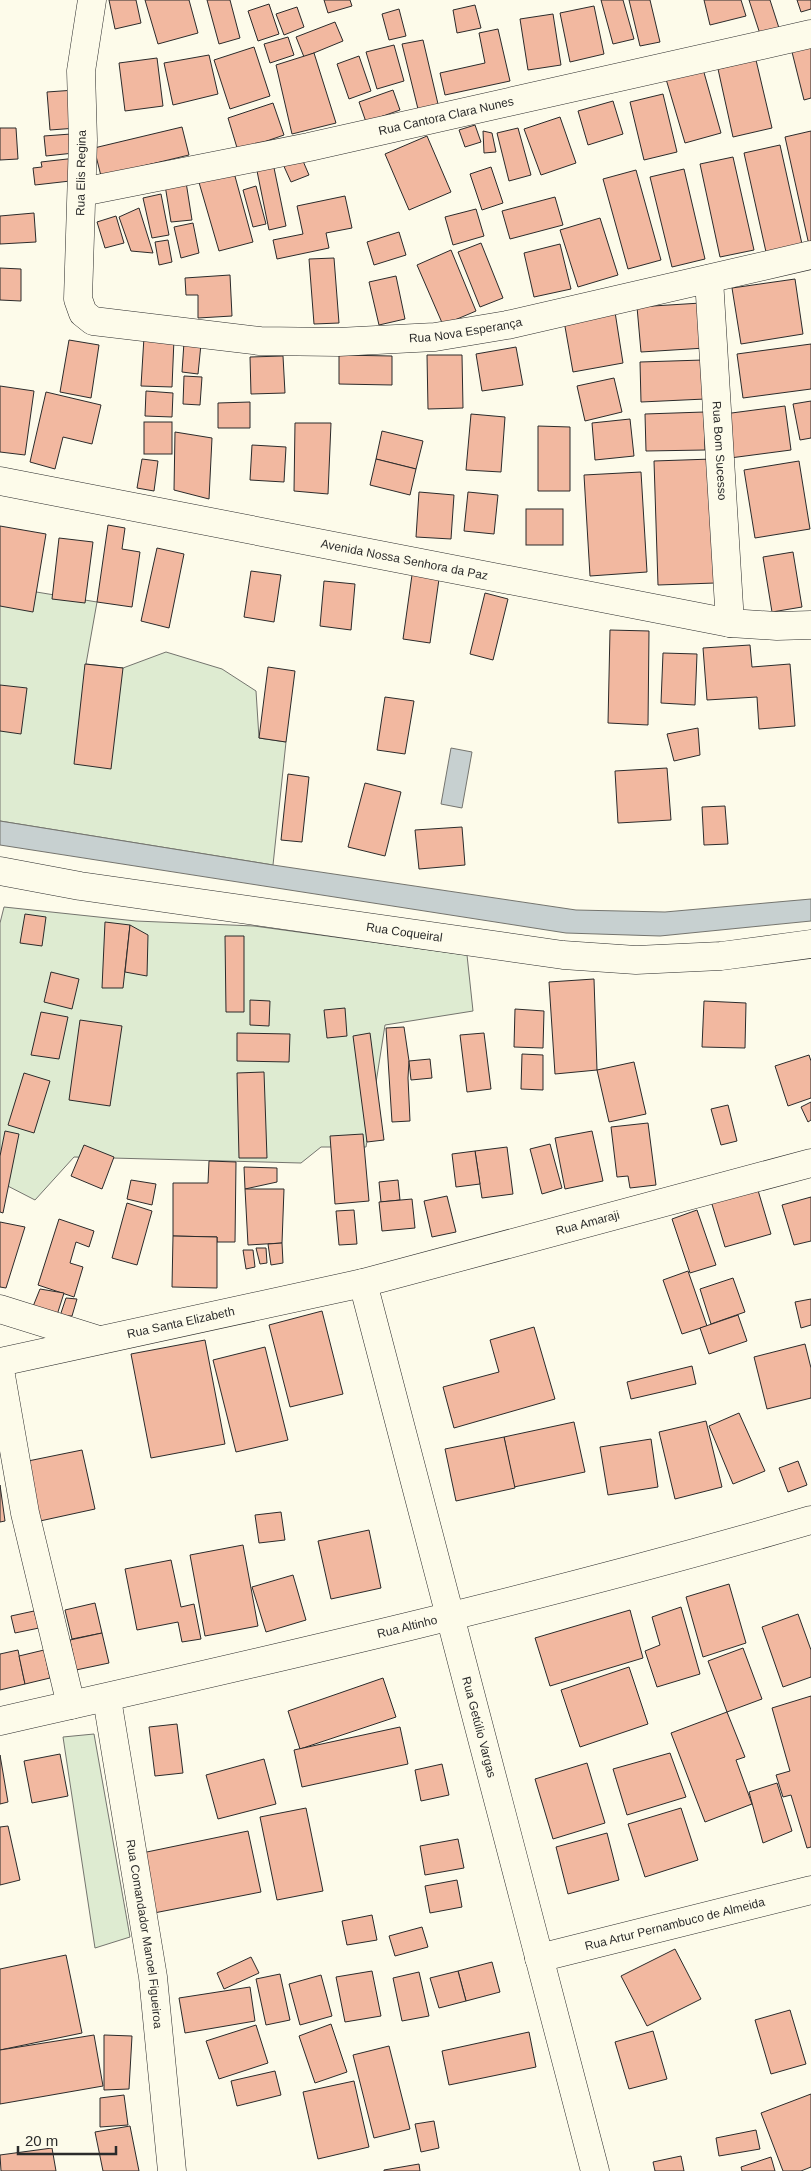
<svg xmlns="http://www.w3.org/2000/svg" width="811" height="2171" viewBox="0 0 811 2171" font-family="Helvetica,sans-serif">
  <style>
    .green { fill: #deebd1; stroke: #74746e }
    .water { fill: #c7d0d0; stroke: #74746e }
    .building { fill: #f2b8a0; stroke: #2b2b2b }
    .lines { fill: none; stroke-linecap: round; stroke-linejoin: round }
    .minor-casing { stroke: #2b2b2b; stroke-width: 29 }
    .minor { stroke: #fdfbea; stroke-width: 28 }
    .labels { text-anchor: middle; stroke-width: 4; stroke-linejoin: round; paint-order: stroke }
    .street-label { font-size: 12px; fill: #2b2b2b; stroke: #fdfbea }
  </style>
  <rect width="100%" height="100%" fill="#fdfbea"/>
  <g class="green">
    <polygon points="0,586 97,602 86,664 123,668 166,652 222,669 256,691 259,738 286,742 273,865 0,821"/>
    <polygon points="4,907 136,921 254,926 467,955 473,1011 385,1025 366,1147 321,1147 301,1163 74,1157 35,1200 0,1182 0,923"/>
    <polygon points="94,1734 130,1937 95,1948 63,1737"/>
  </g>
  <g class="water">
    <polygon points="451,748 472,752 462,808 441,804"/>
    <polygon points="0,821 273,865 576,910 665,912 811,899 811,921 660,936 566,933 0,845"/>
  </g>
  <g class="building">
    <polygon points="109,0 136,0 141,23 115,29"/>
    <polygon points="145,0 189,0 198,33 158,44"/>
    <polygon points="207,0 230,0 240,38 219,44"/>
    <polygon points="324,0 350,0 352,6 328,13"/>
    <polygon points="601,0 623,0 634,39 613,44"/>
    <polygon points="629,0 650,0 660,42 640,46"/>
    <polygon points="704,0 741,0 746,16 710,25"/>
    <polygon points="749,0 770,0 779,28 760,34"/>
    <polygon points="797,0 811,0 811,9 801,12"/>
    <polygon points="269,4 279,34 258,41 248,11"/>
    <polygon points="475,5 481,28 457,33 453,10"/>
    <polygon points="594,6 604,54 570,62 560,13"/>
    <polygon points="297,7 304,27 284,35 276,14"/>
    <polygon points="399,9 406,36 389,40 382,14"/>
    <polygon points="553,14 561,65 528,70 520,19"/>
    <polygon points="335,22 343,41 304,57 296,37"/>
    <polygon points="498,29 510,81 445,95 440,73 485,63 479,33"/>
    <polygon points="288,37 294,55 270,63 264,44"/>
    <polygon points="423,40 438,104 418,109 402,44"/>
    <polygon points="811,43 811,98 804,100 791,48"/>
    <polygon points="394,45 404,81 377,89 366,52"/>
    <polygon points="254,47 270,96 230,109 214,60"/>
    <polygon points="314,53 336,123 292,134 276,65"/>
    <polygon points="209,55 218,94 173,105 164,63"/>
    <polygon points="359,56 371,91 349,99 337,64"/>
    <polygon points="157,58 163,106 125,111 119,63"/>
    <polygon points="756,60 772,128 733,137 718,69"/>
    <polygon points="703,69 721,133 685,143 666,79"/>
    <polygon points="75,90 77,128 50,130 47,92"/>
    <polygon points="393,90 400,110 366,122 359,102"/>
    <polygon points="663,94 677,152 644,160 630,102"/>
    <polygon points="613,101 623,134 588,145 578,111"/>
    <polygon points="273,103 284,135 238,151 228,118"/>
    <polygon points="560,117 576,163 541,175 524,129"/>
    <polygon points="475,125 481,142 465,147 459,130"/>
    <polygon points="182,127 189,155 101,176 94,148"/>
    <polygon points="0,128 16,128 18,159 0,160"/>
    <polygon points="518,128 531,175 509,181 497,133"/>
    <polygon points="483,131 492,133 496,152 484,153"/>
    <polygon points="811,131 811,245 809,245 785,137"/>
    <polygon points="71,134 74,153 46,156 44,136"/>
    <polygon points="427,136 451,192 409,210 385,154"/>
    <polygon points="780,145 802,244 766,252 744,153"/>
    <polygon points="300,154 309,175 291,182 282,162"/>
    <polygon points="733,157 754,250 720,257 700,164"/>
    <polygon points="76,158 79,180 35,185 33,168 42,167 41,162"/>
    <polygon points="273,163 286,226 269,230 256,166"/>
    <polygon points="491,167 503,203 482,210 470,174"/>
    <polygon points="233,169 253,242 219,251 198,179"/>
    <polygon points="684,169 705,259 672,267 650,177"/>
    <polygon points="636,170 661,260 628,269 603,179"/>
    <polygon points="186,182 192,220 171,222 165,185"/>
    <polygon points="256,186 266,224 253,227 243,190"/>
    <polygon points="161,194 169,235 152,238 143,198"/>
    <polygon points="345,196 352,228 326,233 329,248 277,259 273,240 303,234 297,206"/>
    <polygon points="555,197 563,225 510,239 502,211"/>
    <polygon points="139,208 153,253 131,251 119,217"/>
    <polygon points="476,209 484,236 453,245 445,217"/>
    <polygon points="34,213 36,242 0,244 0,216"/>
    <polygon points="116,216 124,243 105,248 97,222"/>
    <polygon points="600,218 618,275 578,287 560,230"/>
    <polygon points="193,223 199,253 181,258 174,227"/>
    <polygon points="399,232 406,255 374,265 367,242"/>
    <polygon points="168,240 172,262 159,265 155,242"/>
    <polygon points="481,243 503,298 480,307 458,252"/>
    <polygon points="560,244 571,289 534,297 524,253"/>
    <polygon points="451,250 476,311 443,325 417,265"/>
    <polygon points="334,258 339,323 314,324 309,259"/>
    <polygon points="0,268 21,269 21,301 0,300"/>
    <polygon points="230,275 232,316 198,318 198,295 186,295 185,278"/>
    <polygon points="396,276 405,319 379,325 369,282"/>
    <polygon points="795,279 803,334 741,344 732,288"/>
    <polygon points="701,303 705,348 641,352 637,307"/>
    <polygon points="615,312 623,363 573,372 564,321"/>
    <polygon points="144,337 174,339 172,387 141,386"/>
    <polygon points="69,340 99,345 91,398 60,392"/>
    <polygon points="184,342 201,344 198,374 182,372"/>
    <polygon points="811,344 811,389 743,398 737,354"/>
    <polygon points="516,347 523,385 482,391 476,354"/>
    <polygon points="339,355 392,356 392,385 339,384"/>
    <polygon points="427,355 462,355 463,408 428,409"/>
    <polygon points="283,356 285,393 251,394 250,357"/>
    <polygon points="703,360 705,399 641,402 640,362"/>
    <polygon points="184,376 202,377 200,405 183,404"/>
    <polygon points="614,378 622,412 585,421 577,386"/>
    <polygon points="0,386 34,391 25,455 0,452"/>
    <polygon points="146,391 173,393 172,417 145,416"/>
    <polygon points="46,392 101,405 92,444 63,437 55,469 30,462"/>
    <polygon points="811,401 811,438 800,440 793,404"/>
    <polygon points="250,402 250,428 218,428 218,403"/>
    <polygon points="785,406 791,450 730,458 724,414"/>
    <polygon points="704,412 705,450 646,451 645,414"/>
    <polygon points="471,414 505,417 501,472 466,470"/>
    <polygon points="630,419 634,456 595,460 592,423"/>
    <rect x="144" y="422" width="28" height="32"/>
    <polygon points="295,423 331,423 328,494 294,491"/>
    <polygon points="538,426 570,427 570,491 538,491"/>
    <polygon points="382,431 423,441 416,469 376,459"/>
    <polygon points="175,432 212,438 209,499 174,490"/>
    <polygon points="252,445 286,447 284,482 250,480"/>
    <polygon points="142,459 158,461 154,491 137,488"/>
    <polygon points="376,459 416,469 410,495 370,485"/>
    <polygon points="712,459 715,583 658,585 654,461"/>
    <polygon points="799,461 810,529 755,538 744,470"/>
    <polygon points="641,472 647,572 590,576 584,475"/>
    <polygon points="419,492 454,495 451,539 416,537"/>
    <polygon points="468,492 498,495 494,534 464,531"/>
    <rect x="526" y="509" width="37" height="36"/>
    <polygon points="108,525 125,528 122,549 140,552 132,607 97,602"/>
    <polygon points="0,526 46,534 33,612 0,606"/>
    <polygon points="59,538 93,542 85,603 52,599"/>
    <polygon points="157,548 184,554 169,628 141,621"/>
    <polygon points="793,552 802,607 772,612 763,557"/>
    <polygon points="251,571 281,575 274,622 244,617"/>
    <polygon points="412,575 439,579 430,643 403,639"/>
    <polygon points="324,581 355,584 351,630 320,626"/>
    <polygon points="485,593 508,599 493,660 470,654"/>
    <polygon points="610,630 649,631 648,725 608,723"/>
    <polygon points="750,645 752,667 790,664 795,726 759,729 757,697 707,700 703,648"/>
    <polygon points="663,653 697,654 695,705 661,703"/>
    <polygon points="85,664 123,668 111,769 74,764"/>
    <polygon points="268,667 295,671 286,742 259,738"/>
    <polygon points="0,685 27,688 21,734 0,731"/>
    <polygon points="385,697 414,701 405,754 377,750"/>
    <polygon points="698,728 700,755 674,761 667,734"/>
    <polygon points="667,768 671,820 618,823 615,771"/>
    <polygon points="288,774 309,777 302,842 281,840"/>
    <polygon points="365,783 401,792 385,856 348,847"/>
    <polygon points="725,806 728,844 704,845 702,807"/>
    <polygon points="462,827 465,865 419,869 415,830"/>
    <polygon points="25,914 46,917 42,946 20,943"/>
    <polygon points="105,922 130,925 123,988 102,988"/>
    <polygon points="130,925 148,935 147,976 125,972"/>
    <polygon points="225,936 244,936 244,1012 226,1012"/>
    <polygon points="51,972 79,979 72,1009 44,1002"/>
    <polygon points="594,979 597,1070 555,1074 549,982"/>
    <polygon points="250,1000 270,1001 269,1026 250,1025"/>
    <polygon points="704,1001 746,1003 745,1048 702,1047"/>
    <polygon points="345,1008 347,1036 327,1038 324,1010"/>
    <polygon points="515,1009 544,1011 543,1048 514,1047"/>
    <polygon points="41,1012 68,1017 59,1059 31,1055"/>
    <polygon points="80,1020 122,1026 110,1106 69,1100"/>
    <polygon points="404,1027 409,1061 408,1078 410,1121 392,1122 386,1028"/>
    <polygon points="237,1033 290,1034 289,1062 237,1061"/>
    <polygon points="370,1033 384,1140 367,1142 353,1036"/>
    <polygon points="484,1033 491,1089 467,1092 460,1035"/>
    <polygon points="522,1054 543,1055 543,1090 521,1089"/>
    <polygon points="809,1055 811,1061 811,1098 788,1106 775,1066"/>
    <polygon points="430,1059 432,1078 411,1080 409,1061"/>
    <polygon points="634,1062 646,1114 609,1122 597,1070"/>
    <polygon points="264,1072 267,1158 239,1158 237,1073"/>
    <polygon points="24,1073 50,1081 34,1133 8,1125"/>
    <polygon points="811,1102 811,1120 808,1122 801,1107"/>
    <polygon points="728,1105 737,1141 721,1145 711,1109"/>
    <polygon points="648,1123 656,1185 630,1188 628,1176 617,1177 611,1127"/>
    <polygon points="5,1131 19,1134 3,1213 0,1212 0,1156"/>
    <polygon points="592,1131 603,1181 565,1189 555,1138"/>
    <polygon points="363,1134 369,1201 335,1204 330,1136"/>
    <polygon points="550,1144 562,1188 542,1194 530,1149"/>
    <polygon points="84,1145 114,1157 102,1189 71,1176"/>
    <polygon points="507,1147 513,1194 482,1198 475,1151"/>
    <polygon points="475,1151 480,1184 456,1187 452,1154"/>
    <polygon points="209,1161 236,1162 235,1242 217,1242 217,1237 173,1236 173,1183 208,1183"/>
    <polygon points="244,1167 277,1168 277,1182 245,1189"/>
    <polygon points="131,1180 156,1184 152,1205 127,1199"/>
    <polygon points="398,1180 400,1200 381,1202 379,1182"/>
    <polygon points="757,1187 771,1234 725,1247 711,1201"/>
    <polygon points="245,1189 284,1189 282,1243 248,1245"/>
    <polygon points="447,1196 456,1232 432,1237 424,1201"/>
    <polygon points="811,1197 811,1241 794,1245 782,1205"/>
    <polygon points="412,1199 415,1228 382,1231 379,1202"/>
    <polygon points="127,1203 152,1211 137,1265 112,1258"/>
    <polygon points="354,1210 357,1244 339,1245 336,1211"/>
    <polygon points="697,1210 716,1265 690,1273 672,1219"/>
    <polygon points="59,1219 94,1231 89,1247 76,1242 70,1263 83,1267 74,1297 38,1285"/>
    <polygon points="0,1222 25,1227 6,1288 0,1287"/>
    <polygon points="173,1236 217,1237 217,1288 172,1287"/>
    <polygon points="282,1243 283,1263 271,1265 268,1244"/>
    <polygon points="256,1248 266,1248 267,1263 260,1264"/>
    <polygon points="243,1250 253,1250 255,1267 246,1269"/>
    <polygon points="688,1271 707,1326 682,1334 663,1280"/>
    <polygon points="733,1278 745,1312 711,1324 700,1289"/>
    <polygon points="40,1289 64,1293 57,1315 32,1309"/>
    <polygon points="66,1298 77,1299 72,1316 60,1316"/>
    <polygon points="811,1299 811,1325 801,1328 795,1302"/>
    <polygon points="322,1311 343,1394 290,1407 269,1325"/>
    <polygon points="738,1315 747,1341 709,1354 700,1328"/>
    <polygon points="534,1327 555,1399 454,1428 443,1387 499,1372 490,1340"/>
    <polygon points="205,1340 225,1444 151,1458 131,1354"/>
    <polygon points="805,1344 811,1368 811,1398 767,1409 754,1357"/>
    <polygon points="265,1347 288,1440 236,1452 213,1360"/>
    <polygon points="692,1366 696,1384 631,1399 627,1382"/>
    <polygon points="739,1413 765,1471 733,1484 709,1426"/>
    <polygon points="706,1421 722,1487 675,1499 659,1432"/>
    <polygon points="574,1422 585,1472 514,1487 504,1437"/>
    <polygon points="504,1437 515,1488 456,1501 445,1449"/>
    <polygon points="651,1439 658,1487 608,1495 600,1447"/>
    <polygon points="82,1450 95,1509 40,1521 28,1461"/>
    <polygon points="798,1461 807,1485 788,1492 779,1468"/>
    <polygon points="0,1485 5,1521 0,1522"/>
    <polygon points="281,1512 285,1540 259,1543 255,1515"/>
    <polygon points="369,1530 381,1588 331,1599 318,1541"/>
    <polygon points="243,1545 258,1626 205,1636 190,1555"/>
    <polygon points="171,1560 181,1607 194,1604 201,1639 182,1642 178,1622 137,1630 125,1569"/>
    <polygon points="293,1575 306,1620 266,1632 252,1587"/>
    <polygon points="729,1584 746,1643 703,1657 686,1597"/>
    <polygon points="95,1603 102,1633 72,1639 65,1610"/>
    <polygon points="681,1607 700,1674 657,1687 645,1651 660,1645 652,1617"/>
    <polygon points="630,1610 643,1658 550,1686 535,1638"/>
    <polygon points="34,1611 39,1628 15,1633 11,1616"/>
    <polygon points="798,1614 811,1650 811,1677 783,1687 762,1627"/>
    <polygon points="102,1633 109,1663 76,1670 70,1640"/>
    <polygon points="743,1648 762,1699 727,1712 708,1661"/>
    <polygon points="18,1650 25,1684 0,1690 0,1654"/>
    <polygon points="44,1650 50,1678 25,1684 19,1656"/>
    <polygon points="629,1667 648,1724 580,1747 561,1690"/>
    <polygon points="383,1678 396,1717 300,1749 288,1711"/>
    <polygon points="811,1696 811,1847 807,1848 791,1795 783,1797 776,1775 790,1771 772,1708"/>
    <polygon points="727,1712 745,1757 736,1760 752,1804 705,1822 671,1733"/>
    <polygon points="177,1724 183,1773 155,1776 149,1727"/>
    <polygon points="400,1727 408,1764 302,1787 294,1750"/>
    <polygon points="670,1753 686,1797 627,1815 613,1769"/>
    <polygon points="60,1754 68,1796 32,1803 24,1761"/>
    <polygon points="0,1755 8,1802 0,1804"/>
    <polygon points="264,1759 276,1804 218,1819 206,1775"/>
    <polygon points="587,1763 605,1823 553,1839 535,1779"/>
    <polygon points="442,1764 449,1795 421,1801 415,1770"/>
    <polygon points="777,1783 792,1831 763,1843 749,1792"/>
    <polygon points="306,1808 323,1891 277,1900 260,1817"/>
    <polygon points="681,1808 698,1860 645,1877 628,1824"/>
    <polygon points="8,1826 20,1880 0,1885 0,1827"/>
    <polygon points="248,1831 261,1892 154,1913 142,1853"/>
    <polygon points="607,1833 619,1880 568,1894 556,1847"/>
    <polygon points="458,1839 464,1868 425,1875 420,1846"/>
    <polygon points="457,1880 462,1907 430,1913 425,1886"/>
    <polygon points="372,1915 377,1940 347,1945 342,1921"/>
    <polygon points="422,1927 428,1947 395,1956 389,1936"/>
    <polygon points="675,1949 701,1999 647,2026 621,1976"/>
    <polygon points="66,1955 82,2033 0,2050 0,1969"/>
    <polygon points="251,1957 259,1973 224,1989 217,1973"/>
    <polygon points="492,1962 500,1992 466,2001 458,1971"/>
    <polygon points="372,1971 381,2016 345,2022 336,1977"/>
    <polygon points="458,1971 466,2001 439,2008 430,1978"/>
    <polygon points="419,1972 429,2016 402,2021 393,1978"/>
    <polygon points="280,1974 290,2020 266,2025 256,1979"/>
    <polygon points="321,1975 332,2016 300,2025 289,1984"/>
    <polygon points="250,1987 255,2021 185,2033 179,1998"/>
    <polygon points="790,2010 806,2064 771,2074 755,2020"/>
    <polygon points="331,2024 347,2072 315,2083 299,2036"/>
    <polygon points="256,2025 268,2063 219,2079 206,2041"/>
    <polygon points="653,2031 667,2079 629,2089 615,2042"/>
    <polygon points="529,2032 536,2067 449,2085 442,2051"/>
    <polygon points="94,2035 103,2086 0,2104 0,2050"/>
    <polygon points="104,2035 132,2036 129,2089 104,2090"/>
    <polygon points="389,2046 410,2129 374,2138 353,2055"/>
    <polygon points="275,2071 281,2095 237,2106 231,2081"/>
    <polygon points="354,2081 369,2147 318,2159 303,2092"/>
    <polygon points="811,2094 811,2167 801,2171 783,2171 761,2113"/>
    <polygon points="124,2095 128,2125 100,2127 100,2098"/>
    <polygon points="434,2121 439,2148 421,2152 415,2124"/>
    <polygon points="130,2126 139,2171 103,2171 95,2132"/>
    <polygon points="756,2130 760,2149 719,2156 716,2138"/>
    <polygon points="52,2148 56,2171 1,2171 0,2155"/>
    <polygon points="681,2156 684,2171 655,2171 653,2162"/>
    <polygon points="771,2157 775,2171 742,2171 741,2167"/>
    <polygon points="419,2164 420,2171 384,2171 384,2170"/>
  </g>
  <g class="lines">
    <defs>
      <g id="minor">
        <path id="s1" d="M92 0 81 71 83 140 78 299 83 313 93 321 260 341 338 342 435 337 507 325 811 255"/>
        <path id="s2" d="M82 192 309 147 811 34"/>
        <path id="s3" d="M709 279 730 623"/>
        <path id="s4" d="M0 481 730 623 777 626 811 625"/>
        <path id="s5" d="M0 871 80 886 563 955 636 960 721 956 811 944"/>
        <path id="s6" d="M363 1283 595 2171"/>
        <polyline points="0,1309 99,1340"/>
        <path id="s7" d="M0 1362 363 1283 811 1163"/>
        <polyline points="0,1370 25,1513 71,1705"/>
        <path id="s8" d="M107 1699 153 1977 172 2171"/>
        <path id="s9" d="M0 1721C272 1660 543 1598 811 1520"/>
        <path id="s10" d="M539 1958 811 1890"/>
      </g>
    </defs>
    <use href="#minor" class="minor-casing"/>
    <use href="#minor" class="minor"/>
  </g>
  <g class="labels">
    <g class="street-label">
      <text dy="4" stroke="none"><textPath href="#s2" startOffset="372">Rua Cantora Clara Nunes</textPath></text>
      <text transform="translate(81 173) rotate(-89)" y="4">Rua Elis Regina</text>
      <text dy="4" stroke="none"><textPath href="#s1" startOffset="702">Rua Nova Esperança</textPath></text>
      <text dy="4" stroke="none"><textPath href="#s3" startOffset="172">Rua Bom Sucesso</textPath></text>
      <text dy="4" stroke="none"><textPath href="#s4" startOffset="412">Avenida Nossa Senhora da Paz</textPath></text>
      <text dy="4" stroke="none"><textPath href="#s5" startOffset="409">Rua Coqueiral</textPath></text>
      <text dy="4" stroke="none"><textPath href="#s7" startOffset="604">Rua Amaraji</textPath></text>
      <text dy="4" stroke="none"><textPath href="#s7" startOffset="185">Rua Santa Elizabeth</textPath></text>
      <text dy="4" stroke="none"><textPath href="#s9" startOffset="418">Rua Altinho</textPath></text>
      <text dy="4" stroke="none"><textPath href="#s6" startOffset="459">Rua Getúlio Vargas</textPath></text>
      <text dy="4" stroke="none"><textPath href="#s10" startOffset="140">Rua Artur Pernambuco de Almeida</textPath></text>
      <text dy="4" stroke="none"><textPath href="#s8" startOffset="238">Rua Comandador Manoel Figueiroa</textPath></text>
    </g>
  </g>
  <path d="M18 2146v8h98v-8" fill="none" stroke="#2b2b2b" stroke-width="2.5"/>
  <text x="25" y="2146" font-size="15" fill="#2b2b2b" stroke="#fdfbea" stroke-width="4" paint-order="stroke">20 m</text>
</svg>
